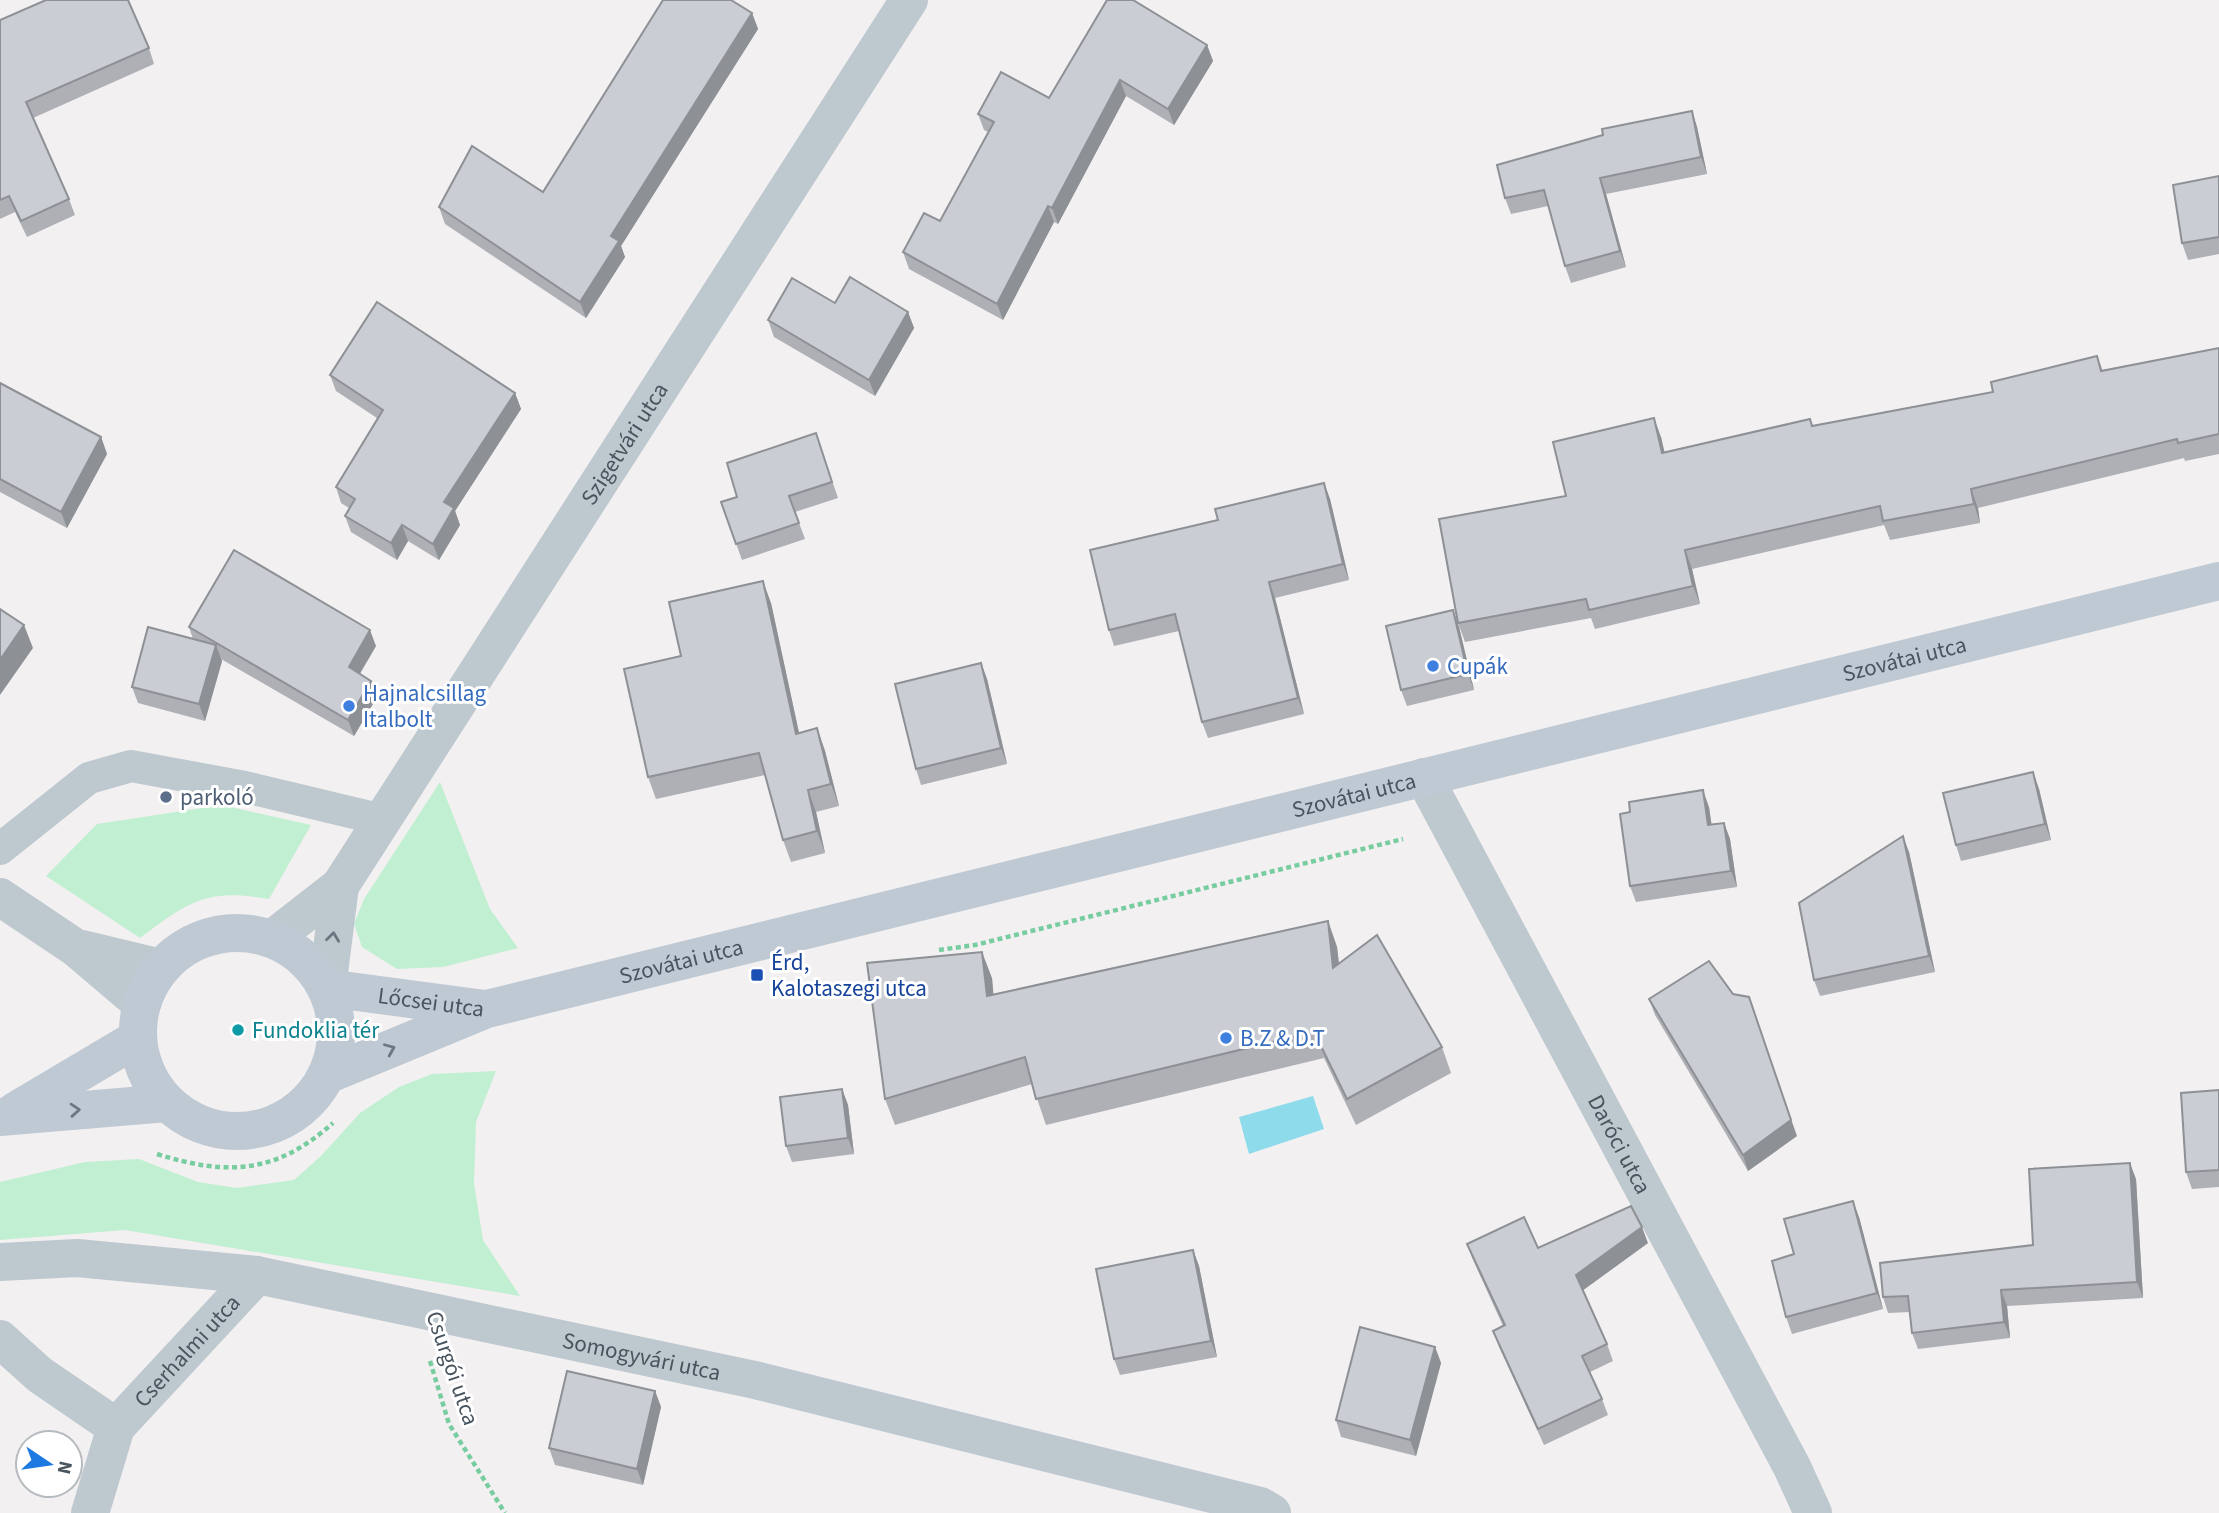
<svg xmlns="http://www.w3.org/2000/svg" width="2219" height="1513" viewBox="0 0 2219 1513" font-family="'Source Sans 3',sans-serif">
  <style>
    .green { fill: #c0efd1 }
    .water { fill: #8edbeb }
    .lines { fill: none; stroke-linecap: round; stroke-linejoin: round }
    .path { stroke: #78cda0; stroke-width: 4.5; stroke-dasharray: 5 3.5; stroke-linecap: butt }
    .lane { stroke: #bec8cf; stroke-width: 32 }
    .street { stroke: #bec8cf; stroke-width: 38 }
    .secondary { stroke: #bfc9d4; stroke-width: 38 }
    .wall { fill: #aeb0b5 }
    .shaded-wall { fill: #8d9094 }
    .building { fill: #cacdd3; stroke: #8d9094; stroke-width: 2 }
    .oneway { stroke: #6b7780 }
    .oneway2 { stroke: #6c7781 }
    .shop-dot { fill: #3f7fe0; stroke: #fff; stroke-width: 2.5 }
    .service-dot { fill: #5c6f8a; stroke: #fff; stroke-width: 2.5 }
    .transit-dot { fill: #1a4fb4; stroke: #fff; stroke-width: 2.5 }
    .culture-dot { fill: #0f9aa8; stroke: #fff; stroke-width: 2.5 }
    .labels { text-anchor: middle; stroke-width: 6; stroke-linejoin: round; paint-order: stroke }
    .street-label { font-size: 23px; fill: #48545e; stroke: #fff }
    .shop-label { font-size: 23px; fill: #366cbe; stroke: #fff; text-anchor: start }
    .service-label { font-size: 23px; fill: #4e5e75; stroke: #fff; text-anchor: start }
    .transit-label { font-size: 23px; fill: #164399; stroke: #fff; text-anchor: start }
    .culture-label { font-size: 23px; fill: #0d838f; stroke: #fff; text-anchor: start }
  </style>
  <rect width="100%" height="100%" fill="#f3f0f1"/>
  <g class="green">
    <polygon points="440,782 490,909 518,948 443,967 397,969 362,947 354,924 364,899"/>
    <path d="M222 805 311 825 269 899C207 888 189 901 140 938L46 876 97 824Z"/>
    <polygon points="496,1071 476,1122 474,1183 483,1240 520,1296 125,1230 0,1240 0,1182 85,1162 139,1159 198,1182 237,1188 294,1180 321,1156 360,1113 399,1087 432,1074"/>
  </g>
  <polygon class="water" points="1313,1096 1324,1129 1249,1154 1239,1117"/>
  <g class="lines">
    <g class="path">
      <polyline points="939,950 975,945 1403,839"/>
      <path d="M157 1154C227 1176 276 1174 333 1123"/>
      <polyline points="430,1361 449,1424 505,1513"/>
    </g>
    <polyline class="lane" points="0,849 89,778 131,766 245,787 383,820"/>
    <g class="street">
      <path id="s1" d="M1424 777 1792 1467 1813 1513"/>
      <polyline points="0,897 76,948 142,1004"/>
      <path id="s2" d="M272 939 340 886 909 0"/>
      <polyline points="82,949 161,968"/>
      <polyline points="327,988 340,886"/>
      <path id="s3" d="M0 1262 77 1258 257 1275 755 1380 1260 1506 1272 1513"/>
      <polyline points="0,1339 40,1375 116,1427"/>
      <path id="s4" d="M90 1513 116 1427 257 1275"/>
    </g>
    <g class="secondary">
      <circle cx="237" cy="1032" r="99"/>
      <path id="s5" d="M327 988 485 1009"/>
      <path id="s6" d="M327 1075 487 1009 2219 581"/>
      <polyline points="15,1111 138,1038"/>
      <polyline points="0,1117 167,1103"/>
    </g>
  </g>
  <g class="wall">
    <polygon points="752,13 758,29 621,246 625,257 586,318 445,224 439,207 543,192"/>
    <polygon points="0,20 149,48 154,64 33,118 69,199 75,215 27,237 15,212 0,219"/>
    <polygon points="1207,45 1213,61 1174,125 1126,96 1058,224 1054,222 1003,320 909,269 903,252 940,221 988,132 984,130 978,114 1049,98"/>
    <polygon points="1692,111 1697,127 1707,174 1606,194 1626,267 1571,283 1565,266 1548,206 1511,214 1505,198"/>
    <polygon points="2219,176 2219,254 2188,260 2182,243"/>
    <polygon points="835,303 908,312 914,328 875,396 774,337 768,320"/>
    <polygon points="2219,348 2219,454 2185,461 2184,458 1978,508 1980,523 1890,540 1884,525 1692,569 1700,604 1595,629 1591,618 1465,642 1458,623 1566,496 1661,437 1664,452 1810,419 1813,426 1993,392 2097,356 2103,371"/>
    <polygon points="330,375 515,393 521,409 455,511 460,525 439,560 408,541 397,560 351,532 345,516 349,508 341,503 336,487 377,418 336,391"/>
    <polygon points="0,383 101,437 107,454 67,528 0,492"/>
    <polygon points="816,433 838,498 795,512 805,539 742,560 721,502 737,497"/>
    <polygon points="1324,483 1330,499 1349,580 1275,598 1304,714 1208,738 1202,722 1179,631 1114,646 1109,630 1218,520"/>
    <polygon points="771,603 799,733 817,728 825,751 839,806 816,812 825,853 791,862 783,840 765,775 656,799 648,777 681,656"/>
    <polygon points="1453,610 1459,627 1474,690 1407,706 1401,690"/>
    <polygon points="189,627 376,646 360,674 377,697 354,736 221,659 222,661 205,721 138,703 132,687 193,639"/>
    <polygon points="981,663 987,679 1007,764 921,785 916,769"/>
    <polygon points="2033,772 2039,789 2051,840 1961,861 1956,845"/>
    <polygon points="1709,807 1711,824 1724,823 1730,839 1737,887 1636,902 1630,886 1630,812"/>
    <polygon points="1909,852 1935,972 1820,996 1814,980"/>
    <polygon points="1328,921 1337,947 1339,963 1442,1047 1451,1073 1356,1125 1324,1058 1046,1125 1032,1084 895,1125 885,1099 992,978 993,994"/>
    <polygon points="1649,999 1797,1136 1748,1171 1655,1015"/>
    <polygon points="842,1089 848,1105 854,1154 792,1162 786,1146"/>
    <polygon points="2219,1090 2219,1187 2192,1189 2186,1172"/>
    <polygon points="2136,1179 2143,1298 2007,1306 2010,1338 1918,1349 1912,1333 1910,1312 1888,1313 1883,1297 2033,1245"/>
    <polygon points="1859,1217 1883,1309 1792,1334 1786,1317 1794,1254"/>
    <polygon points="1648,1243 1583,1290 1607,1344 1613,1361 1590,1372 1602,1399 1608,1415 1544,1445 1499,1347 1493,1331 1503,1326 1473,1260 1467,1244 1538,1248"/>
    <polygon points="1193,1250 1199,1266 1217,1357 1120,1375 1114,1359"/>
    <polygon points="1435,1347 1441,1363 1416,1456 1341,1437 1336,1420"/>
    <polygon points="655,1391 661,1407 643,1485 555,1465 549,1448"/>
  </g>
  <g class="shaded-wall">
    <polygon points="752,13 758,29 621,246 625,257 586,318 580,302 611,236"/>
    <polygon points="1207,45 1213,61 1174,125 1168,109"/>
    <polygon points="1120,80 1126,96 1058,224 1052,208"/>
    <polygon points="1692,111 1697,127 1707,174 1701,157"/>
    <polygon points="1600,178 1606,194 1626,267 1620,251"/>
    <polygon points="1048,206 1054,222 1003,320 997,304"/>
    <polygon points="908,312 914,328 875,396 869,380"/>
    <polygon points="515,393 521,409 455,511 460,525 439,560 433,544 444,502"/>
    <polygon points="1654,418 1661,437 1669,471 1662,453"/>
    <polygon points="101,437 107,454 67,528 61,512"/>
    <polygon points="1324,483 1330,499 1349,580 1343,564"/>
    <polygon points="1971,489 1978,508 1980,523 1974,504"/>
    <polygon points="402,525 408,541 397,560 391,543"/>
    <polygon points="1685,550 1692,569 1700,604 1693,586"/>
    <polygon points="763,581 771,603 804,756 796,734"/>
    <polygon points="1269,582 1275,598 1304,714 1298,698"/>
    <polygon points="1453,610 1459,627 1474,690 1468,674"/>
    <polygon points="24,625 33,648 0,695 0,660"/>
    <polygon points="370,630 376,646 354,683 349,667"/>
    <polygon points="216,645 222,661 205,721 199,704"/>
    <polygon points="981,663 987,679 1007,764 1001,748"/>
    <polygon points="371,681 377,697 354,736 348,720"/>
    <polygon points="817,728 825,751 839,806 831,784"/>
    <polygon points="2033,772 2039,789 2051,840 2045,824"/>
    <polygon points="808,790 816,812 825,853 817,831"/>
    <polygon points="1703,790 1709,807 1714,841 1708,825"/>
    <polygon points="1724,823 1730,839 1737,887 1731,871"/>
    <polygon points="1903,836 1909,852 1935,972 1929,956"/>
    <polygon points="1328,921 1337,947 1342,994 1333,968"/>
    <polygon points="982,952 992,978 996,1022 987,996"/>
    <polygon points="1754,1013 1797,1136 1748,1171 1743,1155"/>
    <polygon points="842,1089 848,1105 854,1154 848,1138"/>
    <polygon points="2130,1163 2136,1179 2143,1298 2137,1282"/>
    <polygon points="1853,1201 1859,1217 1883,1309 1877,1293"/>
    <polygon points="1642,1227 1648,1243 1582,1291 1576,1275"/>
    <polygon points="1193,1250 1199,1266 1217,1357 1211,1341"/>
    <polygon points="2001,1290 2007,1306 2010,1338 2004,1322"/>
    <polygon points="1435,1347 1441,1363 1416,1456 1410,1440"/>
    <polygon points="655,1391 661,1407 643,1485 637,1469"/>
  </g>
  <g class="building">
    <polygon points="46,0 128,0 149,48 26,102 69,199 21,221 9,196 0,200 0,20"/>
    <polygon points="663,0 731,0 752,13 611,236 619,241 580,302 439,207 472,146 543,192"/>
    <polygon points="1107,0 1133,0 1207,45 1168,109 1120,80 1052,208 1048,206 997,304 903,252 924,213 940,221 994,122 978,114 1001,72 1049,98"/>
    <polygon points="1692,111 1701,157 1600,178 1620,251 1565,266 1544,190 1505,198 1497,165 1603,135 1602,129"/>
    <polygon points="2219,176 2219,237 2182,243 2173,185"/>
    <polygon points="850,277 908,312 869,380 768,320 792,278 835,303"/>
    <polygon points="377,302 515,393 444,502 454,508 433,544 402,525 391,543 345,516 355,499 336,487 383,410 330,375"/>
    <polygon points="2219,348 2219,434 2178,443 2177,439 1971,489 1974,504 1883,521 1880,506 1685,550 1693,586 1589,610 1586,599 1458,623 1439,519 1566,496 1553,442 1654,418 1662,453 1810,419 1812,426 1993,392 1991,382 2097,356 2101,371"/>
    <polygon points="0,383 101,437 61,512 0,479"/>
    <polygon points="816,433 832,482 789,496 799,523 736,544 721,502 737,497 727,463"/>
    <polygon points="1324,483 1343,564 1269,582 1298,698 1202,722 1175,614 1109,630 1090,550 1218,520 1215,509"/>
    <polygon points="234,550 370,630 349,667 371,681 348,720 189,627"/>
    <polygon points="763,581 796,734 817,728 831,784 808,790 817,831 783,840 759,753 648,777 624,669 681,656 669,602"/>
    <polygon points="0,609 24,625 0,660"/>
    <polygon points="1453,610 1468,674 1401,690 1386,626"/>
    <polygon points="148,627 216,645 199,704 132,687"/>
    <polygon points="981,663 1001,748 916,769 895,684"/>
    <polygon points="2033,772 2045,824 1956,845 1943,793"/>
    <polygon points="1703,790 1708,825 1724,823 1731,871 1630,886 1620,814 1630,812 1629,802"/>
    <polygon points="1903,836 1929,956 1814,980 1799,903"/>
    <polygon points="1328,921 1333,968 1377,935 1442,1047 1347,1099 1314,1032 1036,1099 1025,1057 885,1099 867,963 982,952 987,996"/>
    <polygon points="1709,961 1733,994 1749,997 1791,1120 1743,1155 1649,999"/>
    <polygon points="842,1089 848,1138 786,1146 780,1097"/>
    <polygon points="2219,1090 2219,1170 2186,1172 2181,1093"/>
    <polygon points="2130,1163 2137,1282 2001,1290 2004,1322 1912,1333 1908,1296 1883,1297 1880,1263 2033,1245 2029,1169"/>
    <polygon points="1853,1201 1877,1293 1786,1317 1772,1261 1794,1254 1784,1219"/>
    <polygon points="1631,1206 1642,1227 1576,1275 1607,1344 1582,1356 1602,1399 1538,1429 1493,1331 1505,1325 1467,1244 1524,1217 1538,1248"/>
    <polygon points="1193,1250 1211,1341 1114,1359 1096,1269"/>
    <polygon points="1360,1327 1435,1347 1410,1440 1336,1420"/>
    <polygon points="567,1371 655,1391 637,1469 549,1448"/>
  </g>
  <defs><path id="oneway-chevron" d="M-2-3.5L2.5 0L-2 3.5" fill="none" stroke-width="1.6" stroke-linecap="round" stroke-linejoin="round" transform="scale(1.75)"/></defs>
  <use class="oneway" href="#oneway-chevron" transform="translate(333 937) rotate(-83)"/>
  <g class="oneway2">
    <use href="#oneway-chevron" transform="translate(390 1049) rotate(-23)"/>
    <use href="#oneway-chevron" transform="translate(75 1110) rotate(-4)"/>
  </g>
  <g class="shop-dot">
    <circle cx="1433" cy="666" r="7"/>
    <circle cx="349" cy="706" r="7"/>
    <circle cx="1226" cy="1038" r="7"/>
  </g>
  <circle class="service-dot" cx="166" cy="797" r="7"/>
  <rect class="transit-dot" x="750" y="968" width="14" height="14" rx="3.5"/>
  <circle class="culture-dot" cx="238" cy="1030" r="7"/>
  <g class="labels">
    <g class="street-label">
      <text dy="8" stroke="none"><textPath href="#s2" startOffset="612">Szigetvári utca</textPath></text>
      <text dy="8" stroke="none"><textPath href="#s6" startOffset="1633">Szovátai utca</textPath></text>
      <text dy="8" stroke="none"><textPath href="#s6" startOffset="1066">Szovátai utca</textPath></text>
      <text dy="8" stroke="none"><textPath href="#s6" startOffset="373">Szovátai utca</textPath></text>
      <text dy="8" stroke="none"><textPath href="#s5" startOffset="105">Lőcsei utca</textPath></text>
      <text dy="8" stroke="none"><textPath href="#s1" startOffset="416">Daróci utca</textPath></text>
      <text dy="8" stroke="none"><textPath href="#s4" startOffset="194">Cserhalmi utca</textPath></text>
      <text dy="8" stroke="none"><textPath href="#s3" startOffset="651">Somogyvári utca</textPath></text>
      <text transform="translate(453 1368) rotate(71)" y="8">Csurgói utca</text>
    </g>
    <g class="shop-label">
      <text x="1447" y="674">Cupák</text>
      <text x="363" y="701">Hajnalcsillag<tspan x="363" dy="26">Italbolt</tspan></text>
      <text x="1240" y="1046">B.Z &amp; D.T</text>
    </g>
    <g class="service-label">
      <text x="180" y="805">parkoló</text>
    </g>
    <g class="transit-label">
      <text x="771" y="970">Érd,<tspan x="771" dy="26">Kalotaszegi utca</tspan></text>
    </g>
    <g class="culture-label">
      <text x="252" y="1038">Fundoklia tér</text>
    </g>
  </g>
  <g transform="translate(49 1464) rotate(103)"><circle r="33" fill="#ffffff" stroke="#b6bbbf" stroke-width="2"/>
  <path d="M0-5L12 26L0 18L-12 26Z" fill="#1c79e2"/>
  <text y="-10" font-size="19" font-weight="bold" text-anchor="middle" fill="#48545e">N</text>
  </g>
</svg>
